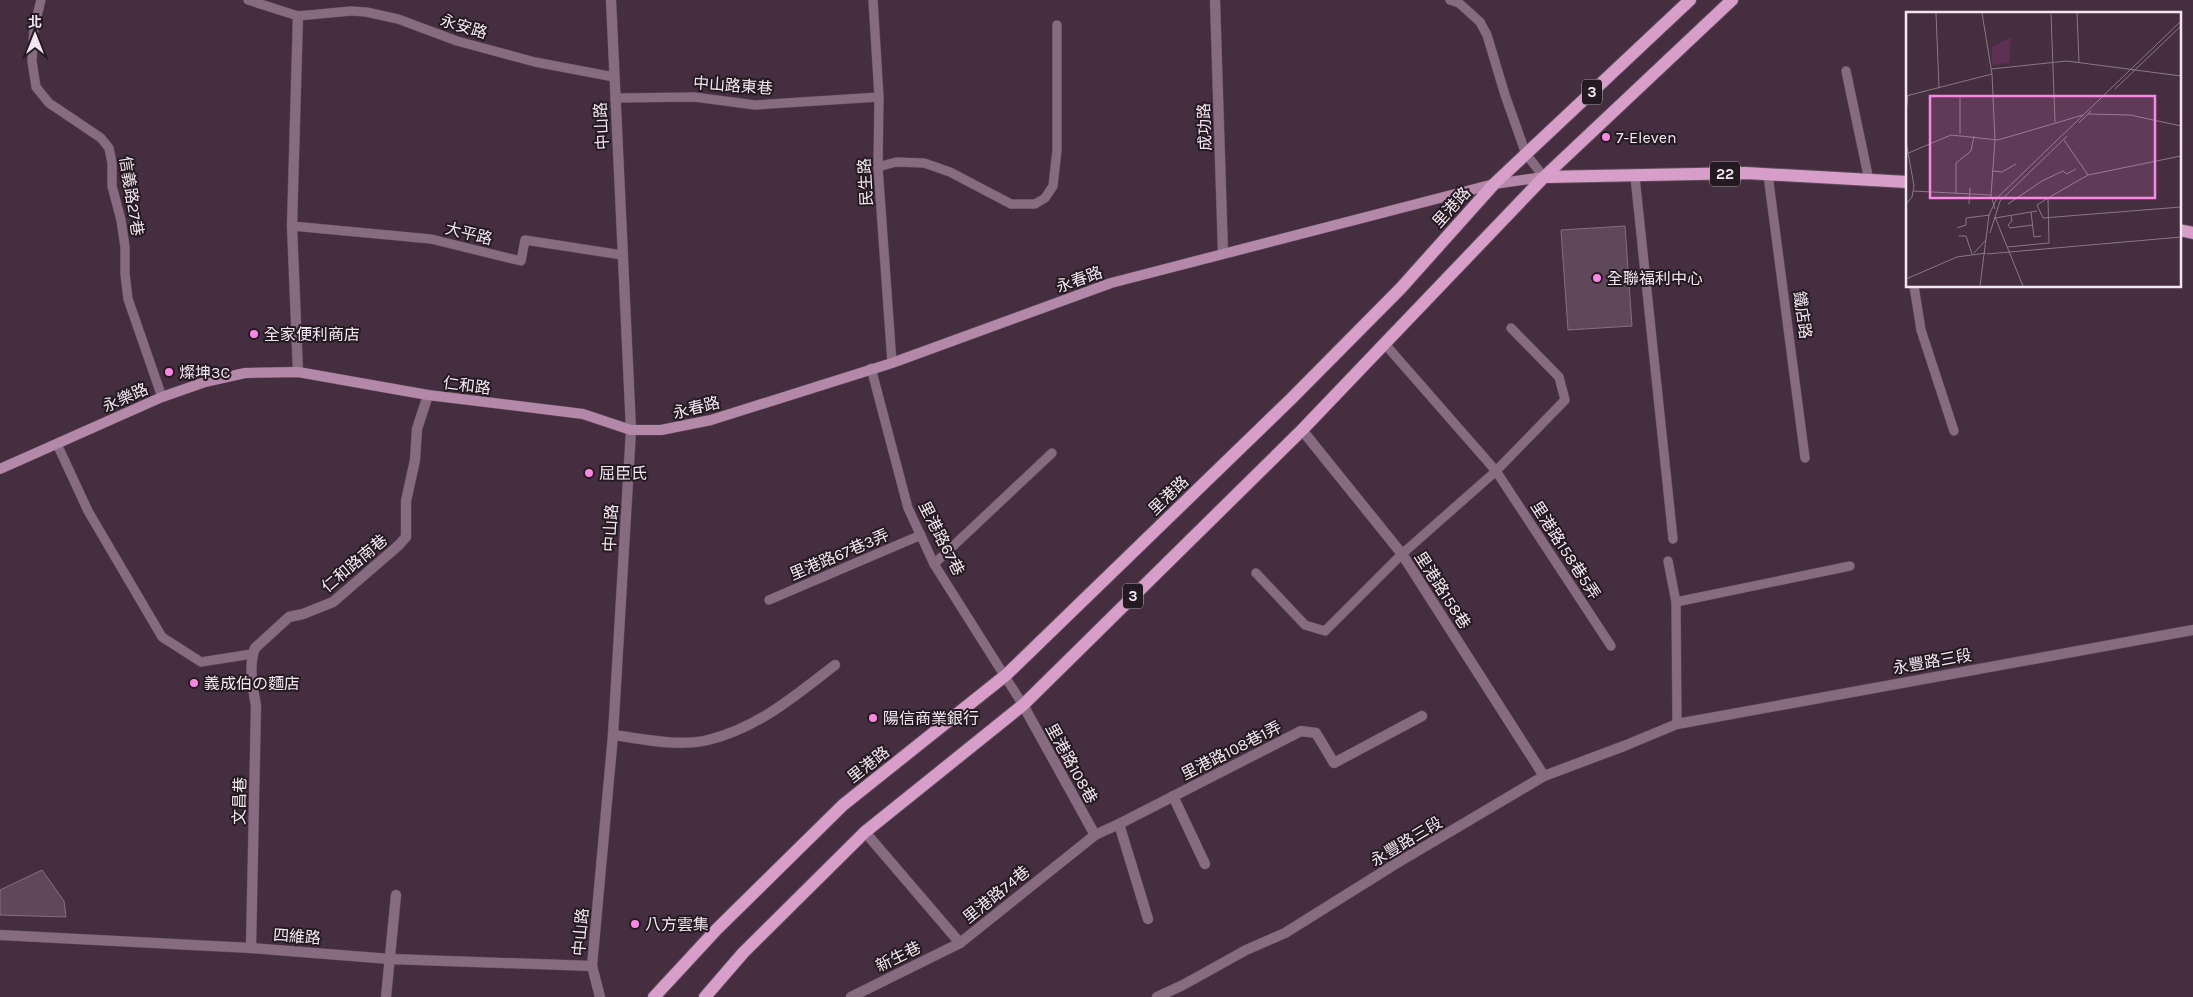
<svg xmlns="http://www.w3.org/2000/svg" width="2193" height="997" viewBox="0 0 2193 997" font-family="Karla,'Noto Sans TC','Noto Sans JP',sans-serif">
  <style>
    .building { fill: #5f4859; stroke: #876e80 }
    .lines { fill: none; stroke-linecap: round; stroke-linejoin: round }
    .lane-casing { stroke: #604b5b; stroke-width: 10 }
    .street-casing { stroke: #604b5b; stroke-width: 11 }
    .secondary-casing { stroke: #604b5b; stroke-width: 11 }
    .primary-casing { stroke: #604b5b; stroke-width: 14 }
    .lane { stroke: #876b80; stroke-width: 9 }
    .street { stroke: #876b80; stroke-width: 10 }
    .secondary { stroke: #b488a8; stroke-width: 10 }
    .primary { stroke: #d69ec8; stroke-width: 12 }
    .poi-dot { fill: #fc86e3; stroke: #241a22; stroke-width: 2 }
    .labels { text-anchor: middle; stroke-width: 4; stroke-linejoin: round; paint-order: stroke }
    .shield { fill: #241a22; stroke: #b6a9b2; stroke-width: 1 }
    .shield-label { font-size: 15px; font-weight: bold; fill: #f4e6f0 }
    .street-label { font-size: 16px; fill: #f4e6f0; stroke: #241a22 }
    .poi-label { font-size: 16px; fill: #f4e6f0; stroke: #241a22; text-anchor: start }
    .inset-road { fill: none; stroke: #8a7886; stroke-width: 1 }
    .view { fill: #fc86e3; fill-opacity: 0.15; stroke: #fc86e3; stroke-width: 2.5 }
    .inset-edge { fill: none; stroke: #f4e6f0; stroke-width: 2.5 }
  </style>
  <rect width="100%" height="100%" fill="#442e3f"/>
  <g class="building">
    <polygon points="1625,226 1632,326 1568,330 1561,230"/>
    <polygon points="42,870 64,901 66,917 0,915 0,890"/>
  </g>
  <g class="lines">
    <defs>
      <g id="lane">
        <polyline points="41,0 34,28 32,61 36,87 49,103 101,138 109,148 112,163 112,186 121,220 125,247 125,274 128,299 162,397"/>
        <polyline points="248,0 298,16 351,11 366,12 398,19 457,41 535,62 614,77"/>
        <polyline points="873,0 879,97 878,167 892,363"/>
        <polyline points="1450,0 1459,3 1480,22 1487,35 1505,95 1526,154 1544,177"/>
        <polyline points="1846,71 1869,180"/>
        <polyline points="615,98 694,97 755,105 879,97"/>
        <polyline points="878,167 896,162 924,163 950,172 1011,204 1035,204 1045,198 1053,186 1057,150 1057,25"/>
        <polyline points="1768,175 1805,458"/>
        <polyline points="1635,177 1673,539"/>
        <polyline points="292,226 431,239 521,261 525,240 622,255"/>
        <polyline points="1914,286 1921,330 1954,431"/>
        <polyline points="1384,343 1496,471 1611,646"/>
        <polyline points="871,368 908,508 934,564 1023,705"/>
        <polyline points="57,444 88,511 162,637 201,662 252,654"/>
        <polyline points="1668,561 1676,602 1677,724"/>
        <polyline points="934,564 1052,453"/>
        <polyline points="1256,573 1305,625 1325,631 1402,554 1496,471 1565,400 1559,377 1511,328"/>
        <polyline points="769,600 921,535"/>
        <polyline points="1676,602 1850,566"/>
      </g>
      <g id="street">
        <polyline points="1215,0 1223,253"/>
        <polyline points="298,372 292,226 298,16"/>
        <polyline points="1302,430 1402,554 1544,776"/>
        <polyline points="1023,705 1095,835"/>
        <path d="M613 735C644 739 678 747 708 740 758 728 796 695 835 665"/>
        <polyline points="1173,796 1205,864"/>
        <polyline points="1119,824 1148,919"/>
        <polyline points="865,832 960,943"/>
        <polyline points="0,935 251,948 390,959 592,966"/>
        <path d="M251 948 256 706C253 688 248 666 255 648L289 617 303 614 333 602 399 545 406 537V501L415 460 417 429 428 395"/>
        <polyline points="386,997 396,895"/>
        <polyline points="600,997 592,966 613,735 631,430 611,0"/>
        <polyline points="851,997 960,943 1095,835 1119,824 1301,731 1316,733 1334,763 1422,716"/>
        <polyline points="1157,997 1183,985 1246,950 1285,933 1397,863 1544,776 1624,746 1677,724 2193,630"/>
      </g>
      <polyline id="secondary" points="0,469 162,397 205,382 245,373 298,372 428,395 583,414 631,430 661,430 711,420 892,363 1111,283 1494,184 1544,177"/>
      <g id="primary">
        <polyline points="1544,177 1746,173 1907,182"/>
        <polyline points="2179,230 2193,233"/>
        <polyline points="654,997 717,929 843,805 1006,675 1292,398 1401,288 1494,184 1690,0"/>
        <polyline points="705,997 743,953 865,832 1023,705 1302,430 1544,177 1732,0"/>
      </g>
    </defs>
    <use href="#lane" class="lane-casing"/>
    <use href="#street" class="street-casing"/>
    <use href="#secondary" class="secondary-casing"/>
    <use href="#primary" class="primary-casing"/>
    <use href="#lane" class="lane"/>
    <use href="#street" class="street"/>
    <use href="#secondary" class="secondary"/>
    <use href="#primary" class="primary"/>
  </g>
  <g class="poi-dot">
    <circle cx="1606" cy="137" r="5"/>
    <circle cx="1597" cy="278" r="5"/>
    <circle cx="254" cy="334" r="5"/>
    <circle cx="169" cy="372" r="5"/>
    <circle cx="589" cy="473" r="5"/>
    <circle cx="194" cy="683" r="5"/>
    <circle cx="873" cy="718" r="5"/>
    <circle cx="635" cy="924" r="5"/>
  </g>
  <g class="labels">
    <g class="shield">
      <rect x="1582" y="79.5" width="20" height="25" rx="4"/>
      <rect x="1710" y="161.5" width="30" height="25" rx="4"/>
      <rect x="1123" y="583.5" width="20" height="25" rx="4"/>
    </g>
    <g class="shield-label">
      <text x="1592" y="97">3</text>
      <text x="1725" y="179">22</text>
      <text x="1133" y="601">3</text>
    </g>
    <g class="street-label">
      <text transform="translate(464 26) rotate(17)" y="6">永安路</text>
      <text transform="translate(733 85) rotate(4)" y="6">中山路東巷</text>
      <text transform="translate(601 126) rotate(-93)" y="6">中山路</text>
      <text transform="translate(1204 127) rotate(-92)" y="6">成功路</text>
      <text transform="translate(865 182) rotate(-93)" y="6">民生路</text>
      <text transform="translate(132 196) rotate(81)" y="6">信義路27巷</text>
      <text transform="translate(1451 207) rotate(-48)" y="6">里港路</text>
      <text transform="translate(469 233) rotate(14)" y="6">大平路</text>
      <text transform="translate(1079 279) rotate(-20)" y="6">永春路</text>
      <text transform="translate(1803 315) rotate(82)" y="6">鐵店路</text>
      <text transform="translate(467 385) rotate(7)" y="6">仁和路</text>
      <text transform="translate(125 397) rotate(-24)" y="6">永樂路</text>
      <text transform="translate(696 407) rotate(-14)" y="6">永春路</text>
      <text transform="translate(1168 495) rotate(-44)" y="6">里港路</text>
      <text transform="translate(610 528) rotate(-87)" y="6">中山路</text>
      <text transform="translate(942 538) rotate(63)" y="6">里港路67巷</text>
      <text transform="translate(1566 550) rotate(57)" y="6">里港路158巷5弄</text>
      <text transform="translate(839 554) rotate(-23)" y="6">里港路67巷3弄</text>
      <text transform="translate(354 563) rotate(-40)" y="6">仁和路南巷</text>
      <text transform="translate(1443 590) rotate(57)" y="6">里港路158巷</text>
      <text transform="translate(1932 661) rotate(-10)" y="6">永豐路三段</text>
      <text transform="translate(1231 750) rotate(-27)" y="6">里港路108巷1弄</text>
      <text transform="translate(1072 763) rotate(61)" y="6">里港路108巷</text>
      <text transform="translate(868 764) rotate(-38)" y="6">里港路</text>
      <text transform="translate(239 801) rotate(-89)" y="6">文昌巷</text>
      <text transform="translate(1406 841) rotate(-31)" y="6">永豐路三段</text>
      <text transform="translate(996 894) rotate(-39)" y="6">里港路74巷</text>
      <text transform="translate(580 932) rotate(-85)" y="6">中山路</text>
      <text transform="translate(297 936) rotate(4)" y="6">四維路</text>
      <text transform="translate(898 956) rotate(-26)" y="6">新生巷</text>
    </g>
    <g class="poi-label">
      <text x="1616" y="143">7-Eleven</text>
      <text x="1607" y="284">全聯福利中心</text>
      <text x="264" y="340">全家便利商店</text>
      <text x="179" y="378">燦坤3C</text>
      <text x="599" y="479">屈臣氏</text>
      <text x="204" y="689">義成伯の麵店</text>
      <text x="883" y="724">陽信商業銀行</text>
      <text x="645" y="930">八方雲集</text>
    </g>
  </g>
  <g transform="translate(1906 12)">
    <rect width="275" height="275" fill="#442e3f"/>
    <path d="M105 25 103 51 86 53V35Z" fill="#5e3054"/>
    <path class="inset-road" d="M30 1 33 76M76 1 86 62 89 128 85 183 89 197M171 1 173 50M145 2 149 110M85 57 161 49 275 64M209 77 275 14M0 84 86 62M0 101 2 83M182 102 224 103 275 114M173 111 185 99M54 122V85M158 128 182 163M0 129 8 174 6 185 0 192M0 142 45 123 92 128 177 103M87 159 96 160 110 152M7 179 85 183M50 181V151L65 139 68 124M142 186 131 193 137 206 275 195M63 192 64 176M102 192 136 169 157 159 161 162 170 157M125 200 128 225 135 224M105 204 106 209 102 213 104 216 127 213M89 205 117 274M89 206 131 199M51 216 60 213V206L84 203M84 221 94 189 161 124M53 224H60L66 242M101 235 143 231 142 186 182 163 275 144M68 241 80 228M81 242 275 225M0 267 51 245 80 241M74 274 83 203 91 186 275 9"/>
    <path class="view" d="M24 84H249V186H24Z"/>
    <rect width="275" height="275" class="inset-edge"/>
  </g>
  <g transform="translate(35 35)" stroke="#241a22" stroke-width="4" paint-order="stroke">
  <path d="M0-4L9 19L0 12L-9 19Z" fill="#f4e6f0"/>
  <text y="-8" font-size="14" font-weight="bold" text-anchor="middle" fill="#f4e6f0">北</text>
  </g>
</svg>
